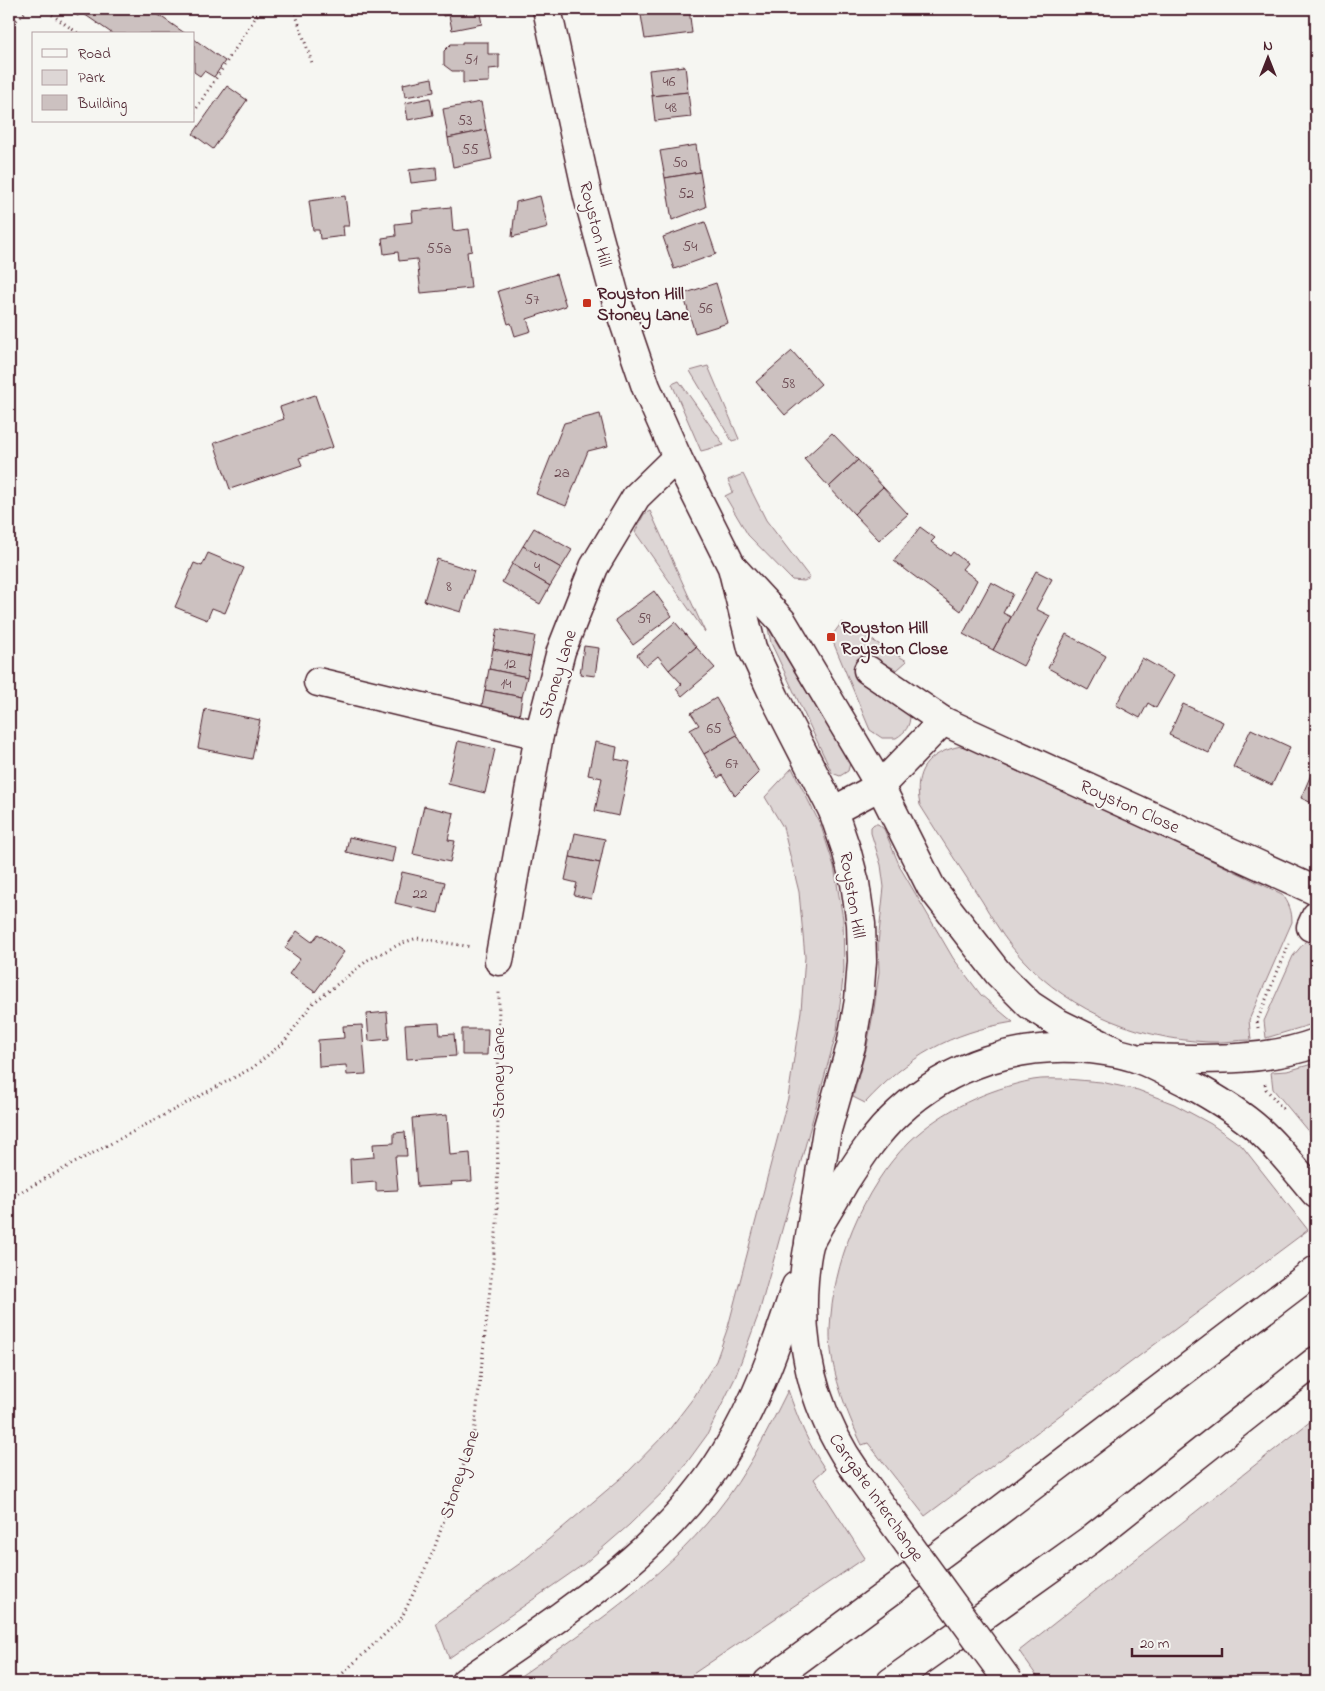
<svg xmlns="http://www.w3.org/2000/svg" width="1325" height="1691" viewBox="0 0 1325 1691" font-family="'Indie Flower',sans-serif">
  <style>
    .green { fill: #ddd6d5; stroke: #947a80 }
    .building { fill: #ccc1c0; stroke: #4a1f2b }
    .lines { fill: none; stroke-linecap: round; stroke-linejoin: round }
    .minor-casing { stroke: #4a1f2b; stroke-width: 31 }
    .major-casing { stroke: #4a1f2b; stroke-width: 31 }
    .highway-casing { stroke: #4a1f2b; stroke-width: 31 }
    .path { stroke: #4a1f2b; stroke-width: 3; stroke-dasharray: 1 4; stroke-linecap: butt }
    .minor { stroke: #f6f6f2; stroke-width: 28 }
    .major { stroke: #f6f6f2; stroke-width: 28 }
    .highway { stroke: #f6f6f2; stroke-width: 28 }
    .highway-bridge-casing { stroke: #4a1f2b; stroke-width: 31; stroke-linecap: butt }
    .highway-bridge { stroke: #f6f6f2; stroke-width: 28 }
    .poi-dot { fill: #c8321e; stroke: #f6f6f2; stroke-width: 2 }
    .labels { text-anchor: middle; stroke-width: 4; stroke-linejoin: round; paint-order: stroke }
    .number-label { font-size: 15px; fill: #6a4850 }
    .street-label { font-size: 18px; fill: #4a1f2b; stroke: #f6f6f2 }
    .poi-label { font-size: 18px; font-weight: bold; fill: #4a1f2b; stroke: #f6f6f2; text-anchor: start }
  </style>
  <rect width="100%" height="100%" fill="#f6f6f2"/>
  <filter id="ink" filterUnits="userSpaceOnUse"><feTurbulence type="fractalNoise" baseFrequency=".02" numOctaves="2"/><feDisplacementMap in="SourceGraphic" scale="10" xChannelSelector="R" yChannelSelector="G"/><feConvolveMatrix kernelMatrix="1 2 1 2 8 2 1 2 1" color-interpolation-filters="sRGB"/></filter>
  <g filter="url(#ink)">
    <g class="green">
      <polygon points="708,366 739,439 732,441 690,371"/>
      <polygon points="679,381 724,445 701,451 672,384"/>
      <polygon points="743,474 766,520 810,578 804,581 792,580 748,535 725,496 733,492 728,480"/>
      <polygon points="650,511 705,632 635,532 644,514"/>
      <path d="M842 622 907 661 897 670 869 656 856 673 910 715C910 726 906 732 896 738H882L870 730 831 637Z"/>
      <polygon points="768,628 850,763 848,771 840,776 832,773 771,643"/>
      <path d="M961 746 980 750 1282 894C1289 903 1292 911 1292 922L1249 1020 1251 1040C1237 1040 1223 1043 1209 1042 1132 1039 1059 1006 1011 946 1000 932 991 916 982 901 961 869 940 837 920 805 913 771 927 753 961 746Z"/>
      <polygon points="792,768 821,826 834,866 843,919 844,969 837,1031 759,1313 735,1378 707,1435 672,1483 629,1525 584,1564 449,1658 436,1623 522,1562 626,1474 668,1431 694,1397 716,1361 728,1327 788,1098 801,1011 805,957 799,892 783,827 765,797"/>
      <path d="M874 824H878L884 829 901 869 953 958 981 995 1013 1022C949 1033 909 1056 865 1103L853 1097 867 1046 874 1009 879 972 878 943 884 887 881 865 871 833V827Z"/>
      <polygon points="1316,932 1316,1023 1266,1038 1264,1021 1293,956 1309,937"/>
      <polygon points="1316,1063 1316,1141 1273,1089 1271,1072 1287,1071"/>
      <path d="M1067 1079 1101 1082 1138 1090 1174 1104 1211 1124 1242 1146 1308 1230 925 1516 868 1443 862 1445C846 1411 829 1368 830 1330 832 1264 862 1189 909 1142 942 1110 988 1089 1033 1080 1043 1078 1055 1079 1067 1079Z"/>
      <path d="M788 1390C798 1419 808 1444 825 1469L814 1479 865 1558 681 1682H512C585 1631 661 1581 717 1511 747 1474 767 1432 788 1390Z"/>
      <polygon points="1316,1417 1316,1682 1041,1682 1019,1651"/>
    </g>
    <g class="building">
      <polygon points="67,9 150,9 186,34 113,34 81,12 78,16"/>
      <polygon points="442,9 479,9 482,24 452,30 449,15 443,16"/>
      <polygon points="641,9 688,9 641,15"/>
      <polygon points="689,9 692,33 645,39 641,15"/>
      <polygon points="194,39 225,61 214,77 204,71 200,76 194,72"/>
      <polygon points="462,42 488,42 488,54 499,54 499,68 489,69 489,82 463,83 463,71 452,71 444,65 444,51 451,44 462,44"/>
      <polygon points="685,66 688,92 652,96 649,70"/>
      <polygon points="432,78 434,92 405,97 403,84"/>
      <polygon points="227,86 247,100 213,149 193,134"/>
      <polygon points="688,92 691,117 655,121 652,96"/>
      <polygon points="430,98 433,115 408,120 405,103"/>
      <polygon points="481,102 486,130 448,138 443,109"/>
      <polygon points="486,130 492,159 453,167 448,138"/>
      <polygon points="696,145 700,172 665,178 660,151"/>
      <polygon points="436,167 437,180 411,183 409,170"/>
      <polygon points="700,172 706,207 672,220 665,178"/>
      <polygon points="345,196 349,226 343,226 344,236 320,239 319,230 313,230 309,201"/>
      <polygon points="540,196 548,228 512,237 516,202"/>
      <polygon points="451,207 453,231 469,229 472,251 467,252 471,288 421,293 417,259 399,261 398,252 384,254 382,238 396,236 395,224 413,222 412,211"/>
      <polygon points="705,222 716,254 674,269 663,237"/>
      <polygon points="556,274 566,306 527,319 531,331 515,336 511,323 508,324 498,291"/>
      <polygon points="716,283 728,323 695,333 683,294"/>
      <polygon points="792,351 821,384 785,415 756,382"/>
      <polygon points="315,395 333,447 299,458 302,465 230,489 214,443 284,419 280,407"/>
      <polygon points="600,414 608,446 588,451 566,506 536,494 564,423"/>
      <polygon points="832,433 858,460 829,487 804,459"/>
      <polygon points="858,460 883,487 854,514 829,487"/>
      <polygon points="883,487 908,514 879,540 854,514"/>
      <polygon points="920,527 935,538 931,542 950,556 953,552 967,563 962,569 977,580 961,611 894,561"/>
      <polygon points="534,528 572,550 561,568 523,546"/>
      <polygon points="523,546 561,568 550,586 512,564"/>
      <polygon points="208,553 244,568 225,613 212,608 207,620 175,607 194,563 202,566"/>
      <polygon points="437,559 474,571 461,612 424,601"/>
      <polygon points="512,564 550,586 540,604 502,582"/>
      <polygon points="1036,571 1052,579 1036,609 1050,616 1023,666 993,650"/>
      <polygon points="991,582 1013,594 1003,613 1011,617 993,650 963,634"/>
      <polygon points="654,591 672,616 633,645 615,620"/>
      <polygon points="675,622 696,647 669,670 658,656 646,666 637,655"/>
      <polygon points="497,629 535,636 531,657 493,649"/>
      <polygon points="1066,634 1106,656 1088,690 1048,668"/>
      <polygon points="584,646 599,648 595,676 580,674"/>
      <polygon points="696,647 715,668 682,696 676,689 682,684 669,670"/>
      <polygon points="493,649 531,657 527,677 489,669"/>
      <polygon points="1142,658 1174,676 1156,708 1148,703 1140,718 1116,705"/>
      <polygon points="489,669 527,677 522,697 485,690"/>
      <polygon points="485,690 522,697 519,717 481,710"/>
      <polygon points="716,698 737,735 704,754 690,730 699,725 691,713"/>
      <polygon points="1183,704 1223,722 1209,753 1169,735"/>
      <polygon points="205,709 260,720 252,759 198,748"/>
      <polygon points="1251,729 1290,747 1272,785 1233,767"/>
      <polygon points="737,735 759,772 735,796 722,775 718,778 704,754"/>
      <polygon points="458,741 495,749 485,793 448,784"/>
      <polygon points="595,742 617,747 615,759 630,762 619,816 595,811 602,778 588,775"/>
      <polygon points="1316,763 1316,805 1301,798"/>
      <polygon points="424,806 454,813 448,840 455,841 450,862 413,854"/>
      <polygon points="575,833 605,839 600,863 570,857"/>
      <polygon points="349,837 395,847 392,862 346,852"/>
      <polygon points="570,857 600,863 591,899 574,895 577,883 565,880"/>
      <polygon points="402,872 445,882 438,913 395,903"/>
      <polygon points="297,931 312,942 318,934 344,952 315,992 289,974 300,959 285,948"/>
      <polygon points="387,1012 389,1039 369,1041 367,1014"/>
      <polygon points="439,1023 440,1035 454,1034 456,1056 407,1059 405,1025"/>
      <polygon points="362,1025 366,1074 347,1075 346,1065 319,1067 318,1040 344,1038 343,1026"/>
      <polygon points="462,1029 488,1029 487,1055 462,1055"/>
      <polygon points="447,1115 450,1155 470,1153 472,1181 451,1182 452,1185 417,1187 412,1118"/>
      <polygon points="405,1132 407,1156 395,1156 398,1190 376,1191 376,1182 351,1184 350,1159 374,1157 373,1144 394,1143 394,1133"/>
    </g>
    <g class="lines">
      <defs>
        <g id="minor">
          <polyline points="868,670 943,721 1316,891"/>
          <polyline points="318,682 539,735"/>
          <polyline points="833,811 880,786 943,721"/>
          <polyline points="1311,927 1316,916"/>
          <polyline points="499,961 539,735 561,651 594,567 636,497 677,457"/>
        </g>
        <g id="major">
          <polyline points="547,9 588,197 614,293 646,387 677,457 732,567 752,648 775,698 833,811 846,849 855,883 861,924 862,961 859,1000 851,1046 827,1130 809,1242"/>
          <polyline points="733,568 782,621 880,786 931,887 998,973 1030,1005 1056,1022 1113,1050"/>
        </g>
        <g id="highway">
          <path d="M1145 1058C1202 1059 1262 1063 1316 1043"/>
          <path d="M857 1473C816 1415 798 1352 804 1280 805 1268 806 1256 809 1245 811 1238 816 1232 819 1225 828 1211 836 1197 844 1183 860 1158 876 1133 898 1113 950 1064 1020 1042 1090 1049 1106 1051 1123 1053 1138 1059 1155 1065 1170 1074 1186 1082 1212 1096 1238 1111 1260 1131 1281 1150 1298 1173 1316 1194"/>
          <path d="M465 1682C559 1617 664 1553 725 1453 757 1401 777 1344 796 1286"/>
          <polyline points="768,1682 994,1515 1316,1270"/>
          <polyline points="891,1682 1090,1540 1316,1361"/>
        </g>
      </defs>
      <use href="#minor" class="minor-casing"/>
      <use href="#major" class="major-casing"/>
      <use href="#highway" class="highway-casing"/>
      <g class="path">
        <polyline points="44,9 79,34"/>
        <polyline points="294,9 313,66"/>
        <polyline points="9,27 29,9"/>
        <polyline points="194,112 261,9"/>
        <polyline points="1258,1028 1257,1021 1289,944"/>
        <polyline points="1265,1084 1266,1089 1283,1109"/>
        <polyline points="9,1198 252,1068 284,1042 312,1004 368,960 400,944 417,938 472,947"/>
        <polyline points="331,1682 342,1674 401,1619 433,1552 474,1435 497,1224 499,990"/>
      </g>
      <use href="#minor" class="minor"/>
      <use href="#major" class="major"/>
      <use href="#highway" class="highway"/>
      <defs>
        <polyline id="highway-bridge" points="857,1473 1009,1682"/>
      </defs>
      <use href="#highway-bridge" class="highway-bridge-casing"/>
      <use href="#highway-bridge" class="highway-bridge"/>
    </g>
  </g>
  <g class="poi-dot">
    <rect x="582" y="298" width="10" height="10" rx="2.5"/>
    <rect x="826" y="632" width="10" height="10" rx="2.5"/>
  </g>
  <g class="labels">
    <g class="number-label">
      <text x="471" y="64">51</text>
      <text x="669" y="86">46</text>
      <text x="671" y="112">48</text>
      <text x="465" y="125">53</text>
      <text x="470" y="154">55</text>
      <text x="680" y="167">50</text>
      <text x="686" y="198">52</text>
      <text x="690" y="251">54</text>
      <text x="439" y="253">55a</text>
      <text x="532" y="304">57</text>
      <text x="705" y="313">56</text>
      <text x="788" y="388">58</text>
      <text x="562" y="477">2a</text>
      <text x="537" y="571">4</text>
      <text x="449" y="591">8</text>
      <text x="644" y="623">59</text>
      <text x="510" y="668">12</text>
      <text x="506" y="688">14</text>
      <text x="714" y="733">65</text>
      <text x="732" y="768">67</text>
      <text x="420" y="898">22</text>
    </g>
    <g class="street-label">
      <text transform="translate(596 224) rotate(76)" y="6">Royston Hill</text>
      <text transform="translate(557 674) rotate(-73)" y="6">Stoney Lane</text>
      <text transform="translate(1130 806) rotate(24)" y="6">Royston Close</text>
      <text transform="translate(853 895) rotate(81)" y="6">Royston Hill</text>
      <text transform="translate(498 1073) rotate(-90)" y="6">Stoney Lane</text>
      <text transform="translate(459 1474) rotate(-72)" y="6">Stoney Lane</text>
      <text transform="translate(877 1497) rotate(55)" y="6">Carrgate Interchange</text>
    </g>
    <g class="poi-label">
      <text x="597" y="299">Royston Hill<tspan x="597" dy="21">Stoney Lane</tspan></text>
      <text x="841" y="633">Royston Hill<tspan x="841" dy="21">Royston Close</tspan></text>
    </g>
  </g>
  <rect width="1325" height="1691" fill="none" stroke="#f6f6f2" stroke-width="30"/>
  <rect x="15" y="15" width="1295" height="1661" fill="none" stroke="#4a1f2b" stroke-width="2" filter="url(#ink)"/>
  <rect x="32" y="32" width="162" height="90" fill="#f6f6f2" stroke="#b1a0a2"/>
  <rect x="42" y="49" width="25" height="8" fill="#f6f6f2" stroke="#b1a0a2"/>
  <text x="78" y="58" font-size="15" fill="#4a1f2b">Road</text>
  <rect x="42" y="70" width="25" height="15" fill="#ddd6d5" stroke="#b1a0a2"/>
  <text x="78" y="82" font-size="15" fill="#4a1f2b">Park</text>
  <rect x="42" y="95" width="25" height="15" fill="#ccc1c0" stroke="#b1a0a2"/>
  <text x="78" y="108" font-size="15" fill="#4a1f2b">Building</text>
  <g transform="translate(1268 58)" stroke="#f6f6f2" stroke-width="4" paint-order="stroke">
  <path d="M0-4L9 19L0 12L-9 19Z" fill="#4a1f2b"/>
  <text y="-8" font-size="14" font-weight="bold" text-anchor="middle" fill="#4a1f2b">N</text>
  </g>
  <path d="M1132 1648v8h90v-8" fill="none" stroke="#4a1f2b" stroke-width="2.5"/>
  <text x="1140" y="1648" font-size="15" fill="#4a1f2b" stroke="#f6f6f2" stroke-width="4" paint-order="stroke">20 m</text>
</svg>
